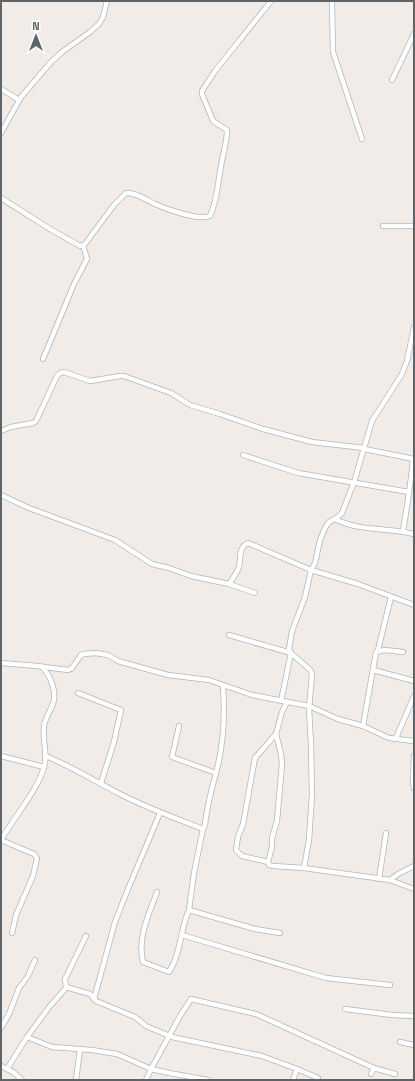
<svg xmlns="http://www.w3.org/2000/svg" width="415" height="1081" viewBox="0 0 415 1081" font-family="'Space Grotesk',sans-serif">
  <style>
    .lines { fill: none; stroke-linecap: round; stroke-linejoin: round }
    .street-casing { stroke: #b2b6b9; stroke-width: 6 }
    .street { stroke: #fff; stroke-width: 4.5 }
  </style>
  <rect width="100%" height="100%" fill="#f1ece7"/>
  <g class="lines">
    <defs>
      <g id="street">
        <polyline points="332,1 333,52 362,139"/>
        <polyline points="392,80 414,34"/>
        <polyline points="1,89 19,100"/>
        <polyline points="1,133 21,97 51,62 62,52 90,32 99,24 103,17 107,1"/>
        <path d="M1 198 50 229 80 246 85 244 114 205 126 193C136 192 146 200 155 204 166 209 199 221 210 216 218 199 218 179 222 161 224 150 227 141 227 130L213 121 202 94V91L215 71 271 1"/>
        <polyline points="383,226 414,226"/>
        <polyline points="414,327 407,361 402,374 372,421 354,482 342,513 335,519 329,522 325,528 320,540 315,563 311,570 305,597 292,631 289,649 291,653 308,668 311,671 312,675 309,709 311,744 312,795 309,840 304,868 390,880 414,889"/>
        <polyline points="43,359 74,284 87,259 83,245"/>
        <polyline points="1,431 11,427 33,423 36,421 57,376 60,373 64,372 90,381 120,376 124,376 171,393 190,405 220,414 263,429 312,442 364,448"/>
        <polyline points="364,449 414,459"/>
        <polyline points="243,455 298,473 409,492"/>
        <polyline points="1,495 29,508 115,540 152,564 169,568 191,576 229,584 255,593"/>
        <path d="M335 519C360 532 388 527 414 534"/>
        <path d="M403 531C407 507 411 483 413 459"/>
        <path d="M229 584C232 579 237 573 239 567 241 559 238 547 248 543L311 570 358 584 414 605"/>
        <polyline points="229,635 291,653 281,701"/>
        <polyline points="378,650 391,597"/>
        <polyline points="1,663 37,666 68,670 72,668 81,655 84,654 95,653 108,655 118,661 168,675 209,680 252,695 309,706 338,719 363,726 389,738 414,741"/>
        <polyline points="373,670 414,681"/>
        <polyline points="78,693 121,710 114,742 101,783"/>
        <polyline points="287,702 282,712 276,734 281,754 282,764 277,821 272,838 272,847 268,862 269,865 273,866 304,868"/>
        <polyline points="179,726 172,757 216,773"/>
        <polyline points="363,726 376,652 385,650 403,652"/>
        <polyline points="396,738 414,696"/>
        <polyline points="1,756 44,767"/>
        <path d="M46 756C72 767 95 781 120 794 147 808 175 818 203 829"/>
        <polyline points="414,756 413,782 414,788"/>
        <path d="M1 840C14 817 40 788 45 763 47 750 42 738 44 726 45 719 49 713 52 706 58 694 51 676 42 667"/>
        <polyline points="1,840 34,854 37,858 33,876 16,915 12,933"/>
        <polyline points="268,862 242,856 236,850 238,837 243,824 255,758 276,734"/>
        <polyline points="379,879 386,833"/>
        <polyline points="390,880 398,874 414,866"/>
        <path d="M157 892C149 914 137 938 143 962L169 972C181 954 180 929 189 910L194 873 203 829 205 825C207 804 213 785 218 765 224 738 225 712 223 686"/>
        <polyline points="189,910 255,929 280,933"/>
        <polyline points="182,935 326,978 390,985"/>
        <polyline points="66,987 90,994 96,1001 135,1017 146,1026 172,1037 262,1056 297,1069 293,1080"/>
        <polyline points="94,999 115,922 128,889 160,813"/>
        <polyline points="345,1009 392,1015 414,1016"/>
        <polyline points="1,1028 9,1014 19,988 28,976 35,960"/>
        <polyline points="27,1037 52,1047 92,1050 117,1054 151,1069 169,1073 208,1080"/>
        <polyline points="400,1042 414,1045"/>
        <polyline points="1,1066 13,1072 22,1080"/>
        <polyline points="7,1069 27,1037 50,1006 66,988 65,979 86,936"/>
        <polyline points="297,1069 318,1078"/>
        <polyline points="371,1074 374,1068"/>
        <polyline points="76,1080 80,1049"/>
        <polyline points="146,1080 151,1069 180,1016 191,999 256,1014 374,1068 395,1074"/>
      </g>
    </defs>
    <use href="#street" class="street-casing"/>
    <use href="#street" class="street"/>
  </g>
  <rect width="415" height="1081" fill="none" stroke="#5e6467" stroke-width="4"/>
  <g transform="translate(36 36)" stroke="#ffffff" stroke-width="3" paint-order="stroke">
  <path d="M0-3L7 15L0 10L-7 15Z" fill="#5e6467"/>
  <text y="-6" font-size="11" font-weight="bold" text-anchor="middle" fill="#5e6467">N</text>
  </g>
</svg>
